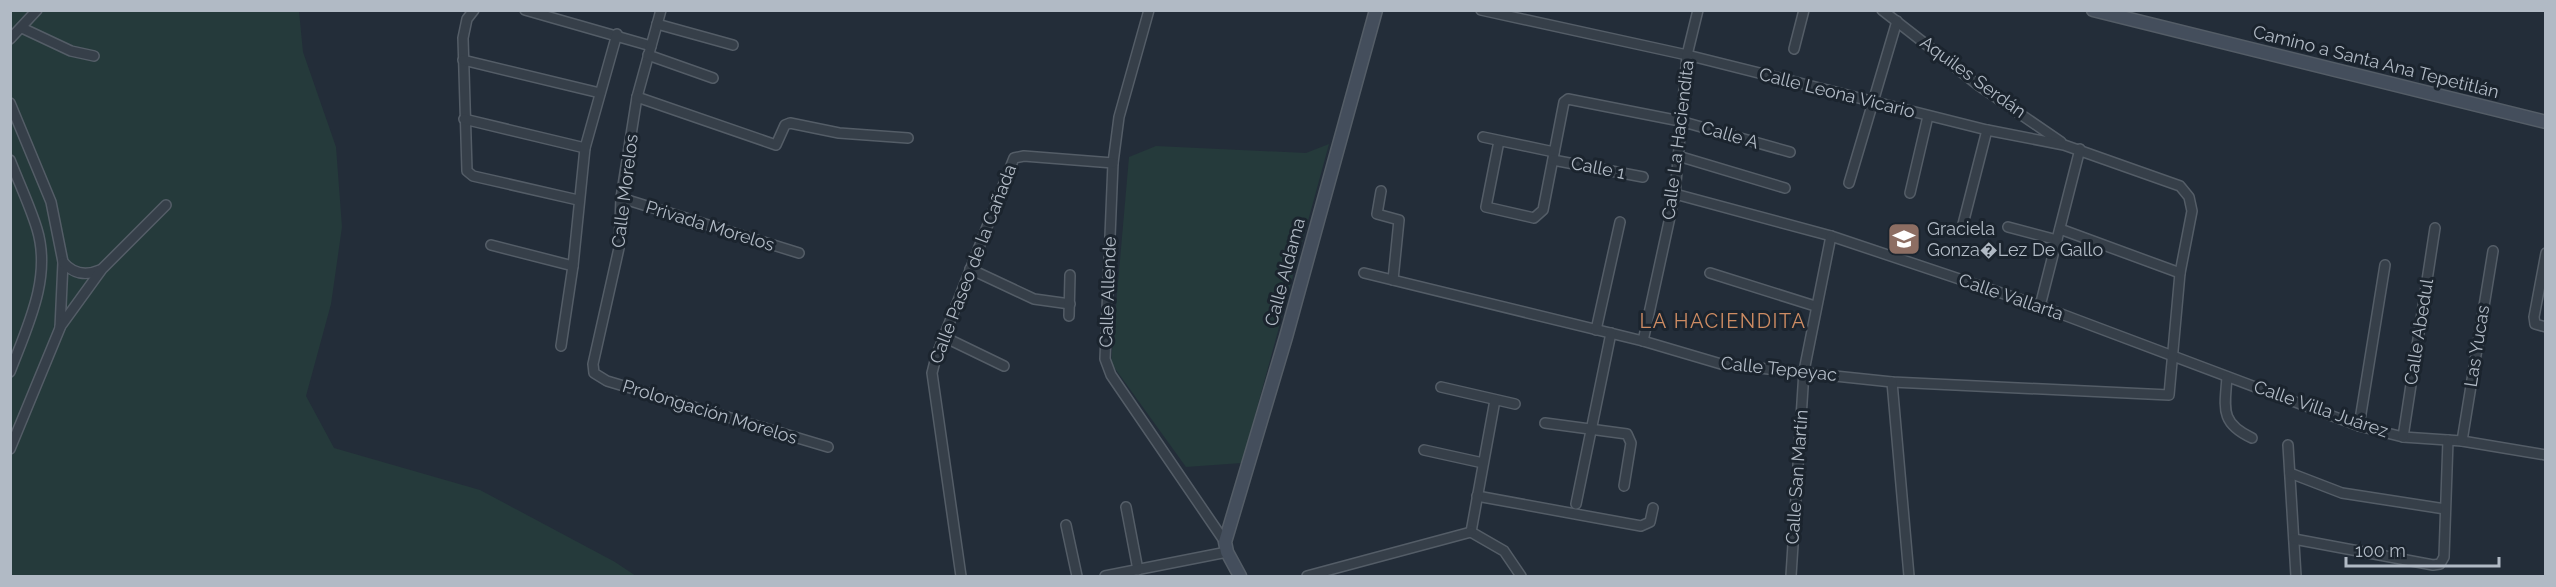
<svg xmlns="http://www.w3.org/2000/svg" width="2556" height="587" viewBox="0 0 2556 587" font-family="Raleway,sans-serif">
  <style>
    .green { fill: #253a3b }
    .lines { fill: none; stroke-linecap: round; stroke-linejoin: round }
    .street-casing { stroke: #545d67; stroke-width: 12 }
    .secondary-casing { stroke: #545d67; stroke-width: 15 }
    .street { stroke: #363f49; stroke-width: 9 }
    .secondary { stroke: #444e5c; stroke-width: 12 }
    .labels { text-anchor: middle; stroke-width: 6; stroke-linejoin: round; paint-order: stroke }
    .street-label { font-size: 18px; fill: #b1bac5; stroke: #1b242e }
    .poi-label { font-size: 18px; fill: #b1bac5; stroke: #1b242e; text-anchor: start }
    .neighbourhood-label { font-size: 20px; letter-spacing: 1.5px; fill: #ce8c63; stroke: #1b242e }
  </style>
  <rect width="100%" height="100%" fill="#232d39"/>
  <g class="green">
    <polygon points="10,11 299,11 303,52 336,147 342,227 331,304 306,396 334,448 480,490 615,562 636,576 11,576"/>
    <polygon points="1329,144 1242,463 1186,467 1111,363 1129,157 1156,146 1306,153"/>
  </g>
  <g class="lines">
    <defs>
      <g id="street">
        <polyline points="474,10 467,19 463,38 467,171 473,176 578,200"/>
        <polyline points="525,10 651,46"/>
        <polyline points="661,10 637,97 621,198 619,248 593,364 594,373 607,381 828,447"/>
        <polyline points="1149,10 1119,117 1113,163 1105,359 1111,375 1225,542"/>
        <polyline points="1882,10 1978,85 2061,142"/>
        <polyline points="657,24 733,45"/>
        <polyline points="22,28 71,51 94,56"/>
        <polyline points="10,39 37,10"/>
        <polyline points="1794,49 1804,10"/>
        <polyline points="648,55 713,78"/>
        <polyline points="463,60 600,93"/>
        <polyline points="637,97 776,145 785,125 790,123 839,133 908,138"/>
        <polyline points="10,103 51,202 63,262 60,328 10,449"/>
        <polyline points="464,119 585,148"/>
        <polyline points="1483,137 1554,152"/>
        <polyline points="1499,141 1486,207 1534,218 1543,210 1564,102 1568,99 1680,121 1790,152"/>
        <polyline points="1678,156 1785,188"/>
        <path d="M10 160C19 183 30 206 37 229 52 278 27 327 10 372"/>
        <polyline points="1553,160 1643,177"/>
        <polyline points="1849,183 1897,21"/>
        <polyline points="1381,191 1377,214 1399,220 1393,280"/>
        <polyline points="1910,193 1928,116"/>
        <polyline points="1675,194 1831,236 2040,306 2359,426 2403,437 2462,441 2546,455"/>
        <polyline points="621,198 799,253"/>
        <polyline points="1963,224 1987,130"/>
        <polyline points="2008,227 2057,240"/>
        <polyline points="2060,229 2180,273"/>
        <polyline points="491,245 573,266"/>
        <polyline points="2546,253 2534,317 2535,324 2546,327"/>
        <path d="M63 262C73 274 86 276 100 270"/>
        <polyline points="970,269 1034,299 1070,304"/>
        <polyline points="1364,273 1643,341 1721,364 1892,382 2169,395 2180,273 2192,211 2189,197 2180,186 2064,145 1987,130 1687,55 1481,10"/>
        <polyline points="1710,273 1815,306"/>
        <polyline points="2040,306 2080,149"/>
        <polyline points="1069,316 1070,275"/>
        <polyline points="60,327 102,269 166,205"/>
        <polyline points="1596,330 1620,222"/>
        <polyline points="944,337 1004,366"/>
        <polyline points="1643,341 1675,194 1687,55 1698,10"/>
        <polyline points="561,346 573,266 585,148 617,34"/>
        <path d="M2227 377C2225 407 2219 423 2252 438"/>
        <polyline points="1892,382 1909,576"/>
        <polyline points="1441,387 1515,404"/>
        <polyline points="1545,423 1627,434 1631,443 1624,486"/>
        <polyline points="2359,426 2385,265"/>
        <polyline points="2403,437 2435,228"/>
        <polyline points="2462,441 2493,251"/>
        <polyline points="2288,445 2296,576"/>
        <polyline points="1424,450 1483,463"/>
        <polyline points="2290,473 2342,493 2445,509"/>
        <polyline points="1477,496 1641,526 1650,522 1653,508"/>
        <polyline points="1576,504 1611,333"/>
        <polyline points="1126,507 1138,570"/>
        <polyline points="1066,525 1077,576"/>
        <polyline points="1471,532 1495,400"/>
        <polyline points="1471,532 1504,551 1521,576"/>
        <polyline points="2294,539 2433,565 2440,564 2444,557 2448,440"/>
        <polyline points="961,576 932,373 936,357 1014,158 1024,156 1113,163"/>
        <polyline points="1105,576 1227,552"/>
        <polyline points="1307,576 1471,532"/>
        <polyline points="1791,576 1804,371 1831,236"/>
      </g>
      <g id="secondary">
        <polyline points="2093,10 2546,122"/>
        <polyline points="1240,576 1227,552 1225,542 1286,337 1376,10"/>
      </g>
    </defs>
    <use href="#street" class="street-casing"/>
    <use href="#secondary" class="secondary-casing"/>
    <use href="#street" class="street"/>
    <use href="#secondary" class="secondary"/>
  </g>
  <defs>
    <symbol id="school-square" viewBox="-11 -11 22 22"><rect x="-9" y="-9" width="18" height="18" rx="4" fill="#8d6e63" stroke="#1b242e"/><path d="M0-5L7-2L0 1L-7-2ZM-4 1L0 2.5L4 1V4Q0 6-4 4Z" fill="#fff"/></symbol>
  </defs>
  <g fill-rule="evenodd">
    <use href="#school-square" x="1885" y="220" width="38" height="38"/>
  </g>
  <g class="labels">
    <g class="street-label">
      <text transform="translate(2376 62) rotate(14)" y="6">Camino a Santa Ana Tepetitlán</text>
      <text transform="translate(1973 77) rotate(36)" y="6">Aquiles Serdán</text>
      <text transform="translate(1837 93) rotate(14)" y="6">Calle Leona Vicario</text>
      <text transform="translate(1730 135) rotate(16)" y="6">Calle A</text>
      <text transform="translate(1678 140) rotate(-83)" y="6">Calle La Haciendita</text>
      <text transform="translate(1598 168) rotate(11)" y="6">Calle 1</text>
      <text transform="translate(625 191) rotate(-83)" y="6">Calle Morelos</text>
      <text transform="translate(710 226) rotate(17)" y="6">Privada Morelos</text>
      <text transform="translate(973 264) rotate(-69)" y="6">Calle Paseo de la Cañada</text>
      <text transform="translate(1285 272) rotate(-75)" y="6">Calle Aldama</text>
      <text transform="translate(1108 292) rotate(-88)" y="6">Calle Allende</text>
      <text transform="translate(2011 297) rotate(19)" y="6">Calle Vallarta</text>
      <text transform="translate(2419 332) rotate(-81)" y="6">Calle Abedul</text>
      <text transform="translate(2477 346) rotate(-81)" y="6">Las Yucas</text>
      <text transform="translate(1779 369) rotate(6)" y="6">Calle Tepeyac</text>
      <text transform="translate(2321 409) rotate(19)" y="6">Calle Villa Juárez</text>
      <text transform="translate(710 412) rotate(17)" y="6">Prolongación Morelos</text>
      <text transform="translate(1797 477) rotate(-86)" y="6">Calle San Martín</text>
    </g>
    <g class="poi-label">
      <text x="1927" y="235">Graciela<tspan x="1927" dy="21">Gonza�Lez De Gallo</tspan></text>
    </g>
    <g class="neighbourhood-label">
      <text x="1723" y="328">LA HACIENDITA</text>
    </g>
  </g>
  <rect width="2556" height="587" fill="none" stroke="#b1bac5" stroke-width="24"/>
  <path d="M2346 557v9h153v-9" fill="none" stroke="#b1bac5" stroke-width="3"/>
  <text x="2355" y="557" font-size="18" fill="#b1bac5" stroke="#1b242e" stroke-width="4.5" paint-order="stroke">100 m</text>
</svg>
